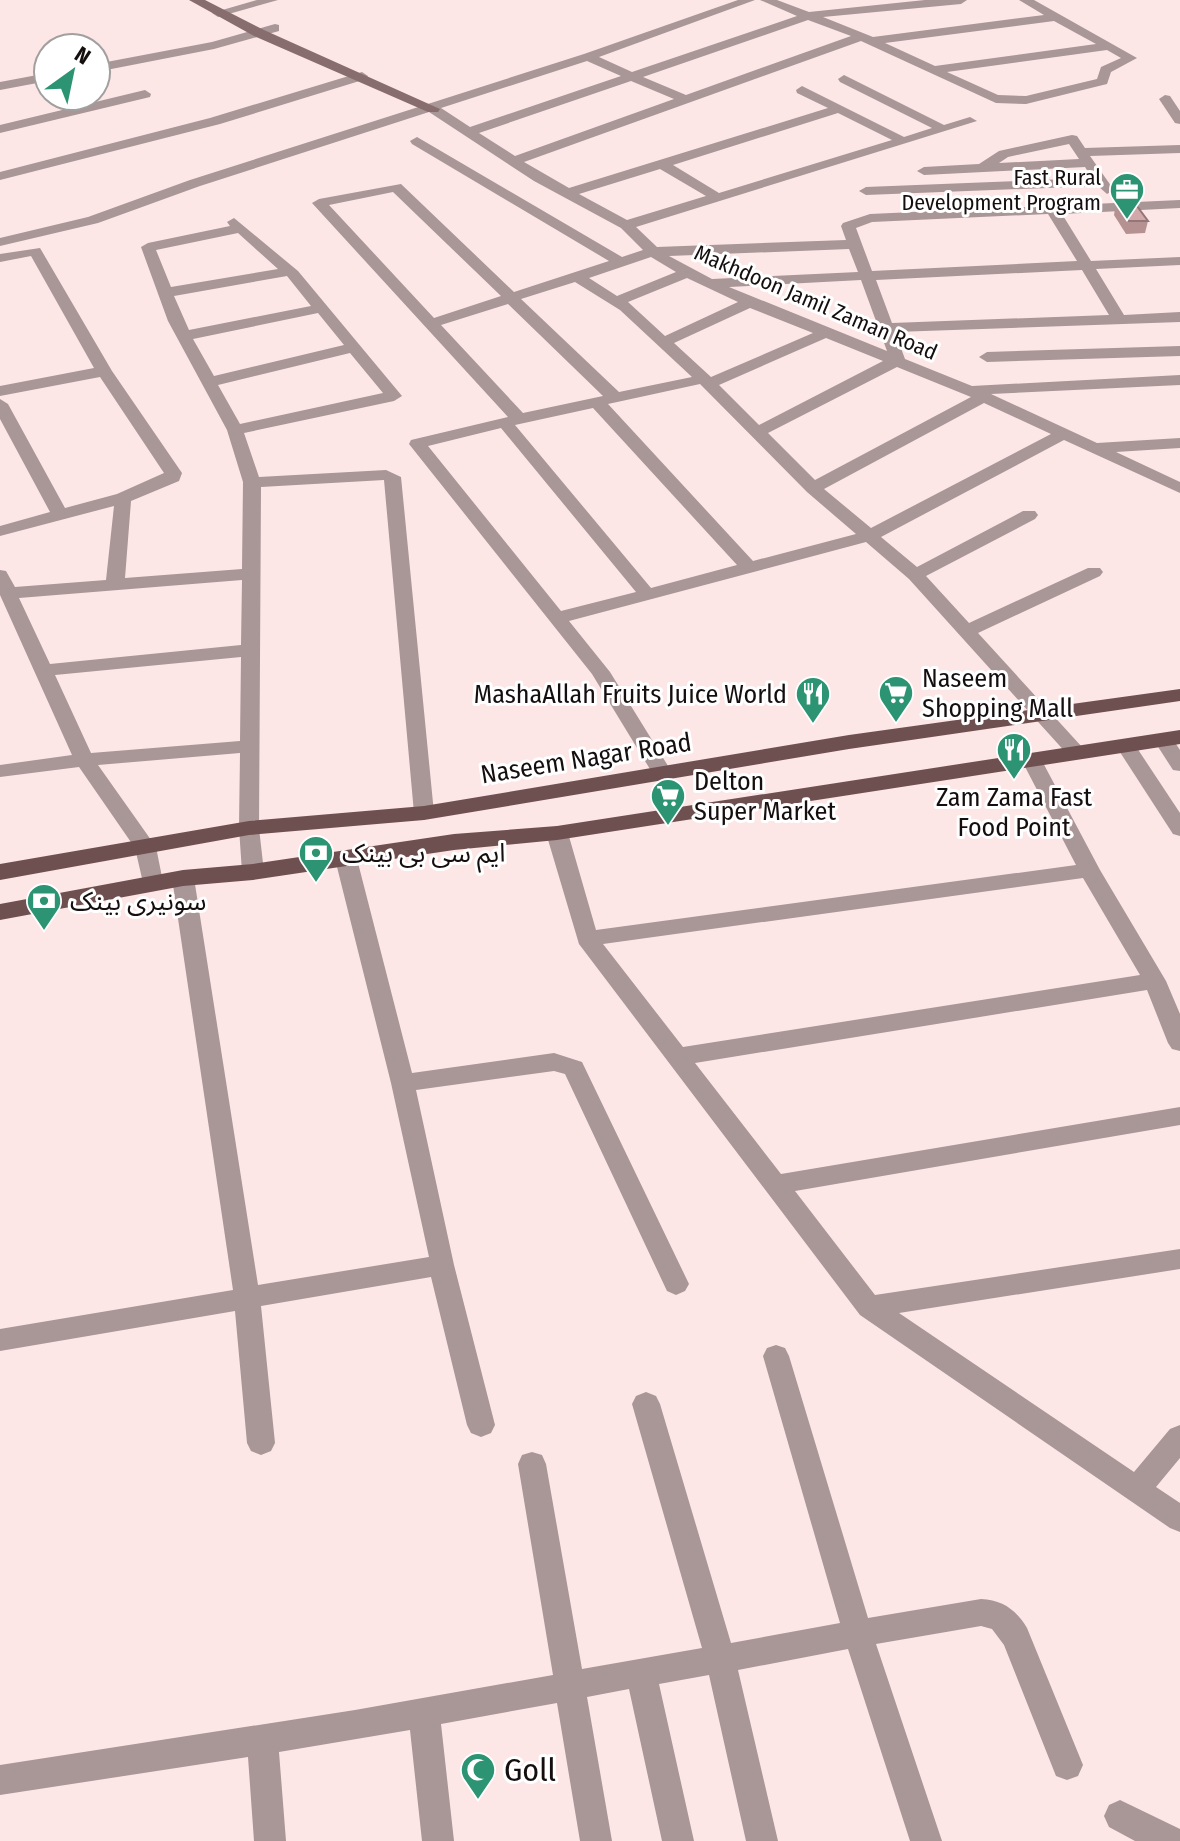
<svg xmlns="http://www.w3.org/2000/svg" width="1180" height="1841" viewBox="0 0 1180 1841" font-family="'Fira Sans Condensed','Noto Sans Arabic',sans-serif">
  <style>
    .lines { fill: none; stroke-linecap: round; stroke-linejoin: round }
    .street { fill: #a99697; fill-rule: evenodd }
    .secondary { fill: #876d6e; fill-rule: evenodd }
    .primary { fill: #6f5051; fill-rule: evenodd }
    .wall { fill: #b59192 }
    .building { fill: #d2a9aa; stroke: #937677; stroke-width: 2 }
    .labels { text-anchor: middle; stroke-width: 6; stroke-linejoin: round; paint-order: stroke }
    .far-poi-label { font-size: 22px; fill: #150e0e; stroke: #fff; text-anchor: end }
    .far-street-label { font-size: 22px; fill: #150e0e; stroke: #fff }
    .poi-label { font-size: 26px; fill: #150e0e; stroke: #fff; text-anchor: start }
    .street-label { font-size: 26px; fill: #150e0e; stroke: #fff }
    .near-poi-label { font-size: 32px; fill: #150e0e; stroke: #fff; text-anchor: start }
  </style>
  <rect width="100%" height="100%" fill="#fde6e6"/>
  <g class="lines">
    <g class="street">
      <polygon points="257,0 278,0 218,17 212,13"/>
      <path d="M738 0H755L599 57 632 72 797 16 760 0H777L809 12 925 0H967L961 4 823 17 873 37 1044 15 1019 0H1034L1137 58 1111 72 1107 84 1026 104 996 103 861 41 524 162 569 188 828 108 797 93 796 90 802 86 904 137 932 128 840 82 838 79 844 75 944 125 970 117 977 121 636 227 657 247 846 240 841 226 843 223 870 214 1180 200V208L1062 214 1091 261 1180 257V265L1096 269 1124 315 1180 312V322L895 332 905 359 972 386 1180 375V385L991 394 1097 443 1180 438V448L1116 452 1180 482V493L1064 440 881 537 917 567 1023 511H1035L1038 515 1035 519 926 576 969 623 1088 568H1100L1103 572 1100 576 978 633 1082 747 1085 751 1082 755H1068L909 579 866 542 569 621 610 672 673 774 663 780 656 779 592 674 409 444 411 440 508 417 312 203 319 199 401 184 514 292 609 261 412 144 410 141 417 137 622 257 643 250 621 228 534 181 429 112 200 186 98 223 0 246V238L88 217 190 180 584 54ZM808 20 851 36 686 95 643 77ZM1054 21 1096 44 935 66 885 43ZM1107 50 1121 58 1101 67 1097 79 1026 96 998 95 947 72ZM587 61 621 76 470 127 441 108ZM631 81 674 99 515 156 479 133ZM838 113 892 140 719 193 673 165ZM660 169 706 196 627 220 579 194ZM393 192 501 296 434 318 329 205ZM1048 214 1077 261 872 271 856 228 872 222ZM849 249 858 272 712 279 669 256ZM651 257 676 272 617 296 589 278ZM1082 270 1109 315 892 323 876 280ZM687 278 738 302 665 336 628 302ZM861 280 887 351 729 287ZM575 282 620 310 692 377 619 392 521 299ZM508 304 603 396 523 413 441 325ZM750 308 813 333 711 377 674 343ZM826 338 883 361 759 425 719 385ZM897 367 971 397 815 480 768 433ZM700 384 807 492 856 534 753 561 608 404ZM984 403 1051 434 871 528 824 489ZM593 408 737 565 651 588 515 425ZM501 428 636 592 561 611 428 446Z"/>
      <polygon points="275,24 279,25 279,31 214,49 96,72 96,64 212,42"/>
      <polygon points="362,72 368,76 366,79 220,124 0,180 0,172 210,118"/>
      <polygon points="48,73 48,81 0,90 0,82"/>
      <polygon points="145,90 151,94 150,97 0,133 0,125"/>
      <polygon points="1165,95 1170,96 1180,111 1180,124 1175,123 1159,99"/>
      <path d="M1072 135 1077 136 1085 148 1180 145V153L1090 156 1114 190 1107 194 1098 186 866 195 859 191 866 187 1092 178 1085 167 924 175 917 171 924 167 979 164 999 151ZM1069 144 1079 159 999 163 1008 157Z"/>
      <path d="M234 218 298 271 402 396 394 401 244 433 259 477 386 470 401 477 434 813 424 820 414 813 384 480 261 487 259 828 264 872 261 877H245L242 872 239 828 240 753 98 765 156 847 163 882 160 887H144L135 848 79 767 0 777V765L72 755 0 595V570L6 571 15 587 106 580 114 506 0 536V526L50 512 0 419V399L8 404 65 508 117 494 164 473 100 377 0 396V386L94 368 31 256 0 262V254L40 248 112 371 182 473 179 481 131 501 125 578 242 569 243 482 227 430 168 321 141 247 148 243 230 226 227 222ZM238 233 278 269 171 287 156 250ZM287 276 311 306 189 330 174 296ZM318 313 344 345 214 376 193 339ZM350 353 383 393 240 424 218 385ZM242 580 241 645 50 664 19 598ZM241 657 240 741 91 753 55 675Z"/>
      <polygon points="1180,346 1180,356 987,362 979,357 987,352"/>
      <polygon points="1163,733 1170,735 1180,750 1180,771 1173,770 1153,739"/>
      <polygon points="1126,740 1133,742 1180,813 1180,836 1173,834 1116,746"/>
      <path d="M1031 753 1041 759 1100 870 1166 981 1180 1014V1051L1172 1049 1168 1043 1147 990 695 1063 781 1174 1180 1107V1125L795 1191 875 1295 1180 1249V1269L899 1313 1134 1472 1170 1429 1180 1425V1458L1156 1487 1180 1503V1532L1170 1528 860 1315 579 944 546 833 557 826 568 833 596 930 1076 865 1021 759ZM1083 878 1140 975 683 1047 603 944Z"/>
      <polygon points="346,852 354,854 357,859 412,1073 554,1053 582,1062 689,1284 685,1291 676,1295 667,1291 565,1074 554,1071 416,1090 454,1265 495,1425 491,1433 481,1437 471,1433 467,1425 431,1277 261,1306 275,1443 271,1451 261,1455 251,1451 247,1443 235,1311 0,1351 0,1329 233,1290 172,878 175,873 191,873 194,878 258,1285 429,1257 391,1083 335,859 338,854"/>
      <path d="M776 1345 785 1348 789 1356 868 1618 981 1599C1003 1600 1016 1610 1027 1628L1083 1765 1078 1776 1067 1780 1056 1776 1004 1645 992 1629 981 1626 876 1644 942 1841H910L848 1649 738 1670 778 1841H746L709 1675 659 1684 694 1841H662L629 1689 587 1697 612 1841H580L557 1703 441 1724 454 1841H422L410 1730 279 1752 286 1841H254L248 1757 0 1795V1765L355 1710 553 1675 518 1464 522 1455 532 1452 542 1455 546 1464 582 1669 702 1648 632 1404 636 1396 646 1392 656 1396 660 1404 731 1643 840 1623 763 1356 767 1348Z"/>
      <polygon points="1120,1800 1180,1829 1180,1841 1135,1841 1109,1827 1104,1816 1109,1805"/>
    </g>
    <polygon class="secondary" points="189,0 205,0 264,30 440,109 438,112 428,112 254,36"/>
    <g class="primary">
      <polygon points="1180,689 1180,701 849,749 424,820 249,835 0,880 0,864 249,821 424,806 849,735"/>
      <polygon points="1180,730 1180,744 557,840 454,850 253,880 183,886 0,920 0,904 183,870 253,864 454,834 557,826"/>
    </g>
  </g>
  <polygon class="wall" points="1116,203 1148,221 1145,233 1126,234 1114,215"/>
  <polygon class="building" points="1134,202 1148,221 1129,221 1116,203"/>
  <defs>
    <symbol id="office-pin" viewBox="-11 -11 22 30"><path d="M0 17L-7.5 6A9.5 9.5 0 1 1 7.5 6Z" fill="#2c9472" stroke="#fff"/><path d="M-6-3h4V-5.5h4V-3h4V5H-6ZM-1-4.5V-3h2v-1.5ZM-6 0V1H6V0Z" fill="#fff"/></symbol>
    <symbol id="supermarket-pin" viewBox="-11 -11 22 30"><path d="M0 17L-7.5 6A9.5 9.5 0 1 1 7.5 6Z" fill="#2c9472" stroke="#fff"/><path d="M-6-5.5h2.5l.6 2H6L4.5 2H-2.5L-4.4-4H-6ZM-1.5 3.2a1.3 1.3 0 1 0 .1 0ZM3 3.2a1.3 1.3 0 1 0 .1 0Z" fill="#fff"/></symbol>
    <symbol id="restaurant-pin" viewBox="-11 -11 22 30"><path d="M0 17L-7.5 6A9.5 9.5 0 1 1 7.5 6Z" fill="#2c9472" stroke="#fff"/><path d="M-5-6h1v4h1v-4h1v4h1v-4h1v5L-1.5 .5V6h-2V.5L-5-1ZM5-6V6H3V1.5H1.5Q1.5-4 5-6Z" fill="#fff"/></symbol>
    <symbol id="bank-pin" viewBox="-11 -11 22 30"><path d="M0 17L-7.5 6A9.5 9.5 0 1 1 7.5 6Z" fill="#2c9472" stroke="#fff"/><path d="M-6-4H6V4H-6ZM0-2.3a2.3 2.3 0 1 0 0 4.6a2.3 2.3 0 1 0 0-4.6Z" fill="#fff"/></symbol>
    <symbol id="mosque-pin" viewBox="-11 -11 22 30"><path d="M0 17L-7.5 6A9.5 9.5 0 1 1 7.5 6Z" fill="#2c9472" stroke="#fff"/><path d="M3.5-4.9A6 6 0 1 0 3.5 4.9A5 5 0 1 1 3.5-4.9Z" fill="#fff"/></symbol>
  </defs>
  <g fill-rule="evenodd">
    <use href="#office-pin" x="1107" y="170" width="40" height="54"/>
    <use href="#supermarket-pin" x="876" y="673" width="40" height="54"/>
    <use href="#restaurant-pin" x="793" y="674" width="40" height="54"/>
    <use href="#restaurant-pin" x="994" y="730" width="40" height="54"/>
    <use href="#supermarket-pin" x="648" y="776" width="40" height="54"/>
    <use href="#bank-pin" x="296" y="833" width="40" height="54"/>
    <use href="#bank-pin" x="24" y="881" width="40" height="54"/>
    <use href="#mosque-pin" x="458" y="1750" width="40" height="54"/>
  </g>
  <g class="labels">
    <g class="far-poi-label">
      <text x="1101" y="185">Fast Rural<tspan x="1101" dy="25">Development Program</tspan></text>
    </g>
    <g class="far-street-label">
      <text transform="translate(816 302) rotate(23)" y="8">Makhdoon Jamil Zaman Road</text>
    </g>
    <g class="poi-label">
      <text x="922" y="687">Naseem<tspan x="922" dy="30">Shopping Mall</tspan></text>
      <text x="787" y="703" text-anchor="end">MashaAllah Fruits Juice World</text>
      <text x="694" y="790">Delton<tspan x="694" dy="30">Super Market</tspan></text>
      <text x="1014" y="806" text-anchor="middle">Zam Zama Fast<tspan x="1014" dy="30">Food Point</tspan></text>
      <text x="342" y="862">ایم سی بی بینک</text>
      <text x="70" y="910">سونیری بینک</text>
    </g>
    <g class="street-label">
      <text transform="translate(586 758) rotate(-9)" y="9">Naseem Nagar Road</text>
    </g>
    <g class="near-poi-label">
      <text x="504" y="1781">Goll</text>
    </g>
  </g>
  <g transform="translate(72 72) rotate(33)"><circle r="38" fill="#ffffff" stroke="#a19f9f" stroke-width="2"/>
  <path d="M0-6L14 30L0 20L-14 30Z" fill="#2c9472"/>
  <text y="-12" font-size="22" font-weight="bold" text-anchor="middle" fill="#150e0e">N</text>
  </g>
</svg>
